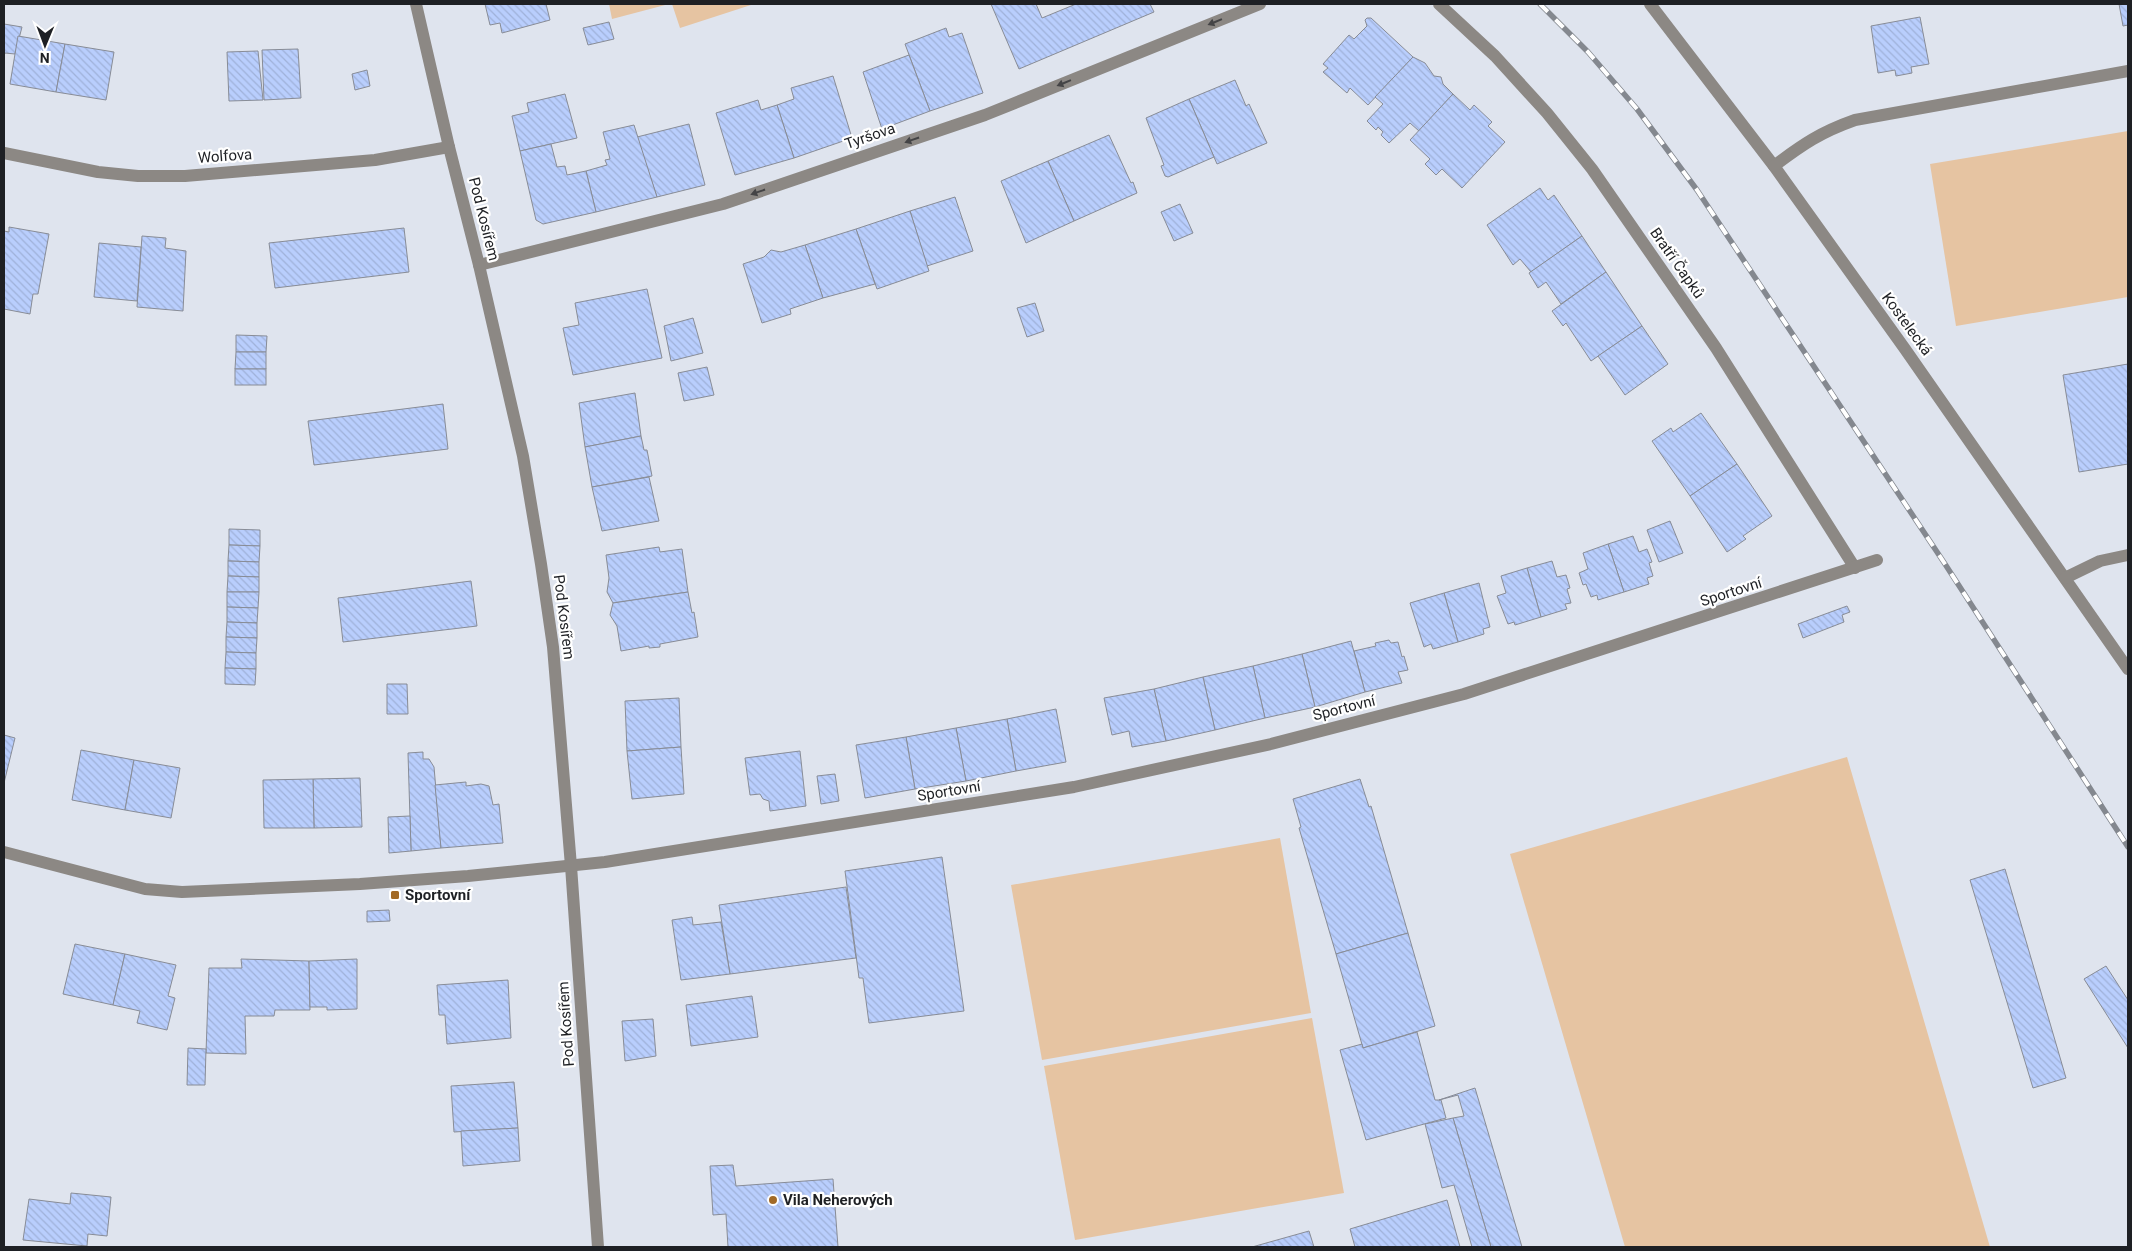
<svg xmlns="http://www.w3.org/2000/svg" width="2132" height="1251" viewBox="0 0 2132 1251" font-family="Roboto,sans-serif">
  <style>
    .grass { fill: #e6c4a2 }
    .building { fill: url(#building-back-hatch); stroke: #888c96 }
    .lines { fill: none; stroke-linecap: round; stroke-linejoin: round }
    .minor { stroke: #8c8884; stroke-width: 12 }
    .rail-casing { stroke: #84888f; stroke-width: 5.5 }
    .rail { stroke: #fff; stroke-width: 4; stroke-dasharray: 11; stroke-linecap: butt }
    .oneway { fill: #444446 }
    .poi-dot { fill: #a26a26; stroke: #fff; stroke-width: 2 }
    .labels { text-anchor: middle; stroke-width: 4.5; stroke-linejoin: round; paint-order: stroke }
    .street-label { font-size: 15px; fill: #1e2024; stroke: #fff }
    .poi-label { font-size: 15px; font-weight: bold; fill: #1e2024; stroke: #fff; text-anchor: start }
  </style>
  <defs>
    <pattern id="building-back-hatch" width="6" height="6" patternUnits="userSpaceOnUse" patternTransform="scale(1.25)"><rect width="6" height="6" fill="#b9cefd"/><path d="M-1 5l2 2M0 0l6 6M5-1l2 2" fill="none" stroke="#9fb1d9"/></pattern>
  </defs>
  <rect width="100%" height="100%" fill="#dfe4ee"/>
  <g class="grass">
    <polygon points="609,4 669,4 612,19"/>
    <polygon points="672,4 754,4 680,28"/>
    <polygon points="2128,131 2128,297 1956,326 1930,164"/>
    <polygon points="1847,757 1990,1247 1625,1247 1510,854"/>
    <polygon points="1280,838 1311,1013 1042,1060 1011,885"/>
    <polygon points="1312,1018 1344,1193 1075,1240 1044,1066"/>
  </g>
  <g class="building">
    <polygon points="485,4 546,4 550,20 502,33 500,23 490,25"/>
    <polygon points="991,4 1036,4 1042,18 1076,4 1150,4 1154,12 1019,69"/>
    <polygon points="2119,4 2128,4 2128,25 2123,26"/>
    <polygon points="1920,17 1929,64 1911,67 1912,73 1896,76 1895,70 1878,73 1871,26"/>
    <polygon points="1367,18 1371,18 1413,57 1368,105 1350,88 1347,93 1323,72 1328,68 1323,64 1349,35 1354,39 1367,26 1365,20"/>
    <polygon points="609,22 614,39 588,45 583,28"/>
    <polygon points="4,24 22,27 15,54 5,53 4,56"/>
    <polygon points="946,28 949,37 962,33 983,93 930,111 905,44"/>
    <polygon points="18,36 65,44 56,92 10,84"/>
    <polygon points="65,44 114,52 106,100 56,92"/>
    <polygon points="298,49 301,98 264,100 262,50"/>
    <polygon points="258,51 263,100 229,101 227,52"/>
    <polygon points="909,55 930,111 882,129 863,72"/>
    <polygon points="1413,57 1425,63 1434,76 1441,77 1443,84 1453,94 1419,131 1410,123 1389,143 1381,135 1383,132 1378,127 1376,130 1367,121 1383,104 1375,97"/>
    <polygon points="367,70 370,86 355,90 352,74"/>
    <polygon points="833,76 852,138 794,158 777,105 794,99 791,88"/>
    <polygon points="1235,80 1246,106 1249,104 1267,143 1217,164 1189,99"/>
    <polygon points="565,94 577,138 520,151 512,116 529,112 527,103"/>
    <polygon points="1453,94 1470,110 1474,105 1492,122 1488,126 1505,142 1462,188 1442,169 1436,175 1425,164 1430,159 1410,140"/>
    <polygon points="1189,99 1214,157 1168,177 1165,176 1161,166 1164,165 1146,118"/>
    <polygon points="758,100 761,110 777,105 794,158 735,175 716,113"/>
    <polygon points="689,124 705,185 657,197 637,137"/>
    <polygon points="634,125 657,197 596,212 586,171 607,165 605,160 610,159 603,132"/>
    <polygon points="1109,135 1131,183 1133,182 1137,193 1074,221 1048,161"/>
    <polygon points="551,144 557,167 565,166 567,175 586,171 596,212 543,224 536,220 520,151"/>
    <polygon points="1048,161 1074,221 1026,243 1001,181"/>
    <polygon points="1540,188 1548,200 1554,195 1582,236 1531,272 1520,259 1513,265 1487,225"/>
    <polygon points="955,197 973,251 927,266 910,211"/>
    <polygon points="1180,204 1193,233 1174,241 1161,212"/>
    <polygon points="910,211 929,271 877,289 856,229"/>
    <polygon points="9,227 49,234 38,294 33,294 30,314 4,309 4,231 9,232"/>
    <polygon points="404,228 409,272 275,288 269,243"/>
    <polygon points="856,229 875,284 823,298 805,245"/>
    <polygon points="142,236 166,238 165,248 186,251 183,311 137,307"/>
    <polygon points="1582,236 1606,272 1561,304 1546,282 1538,288 1529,273"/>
    <polygon points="99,243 141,247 137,301 94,297"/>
    <polygon points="805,245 823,298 790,309 791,314 762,323 743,264 764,257 771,250 781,252"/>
    <polygon points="1606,272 1642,326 1591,361 1566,323 1563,326 1552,311"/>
    <polygon points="647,289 662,358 573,375 563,328 579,325 575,303"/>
    <polygon points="1035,303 1044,331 1027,337 1017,308"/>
    <polygon points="693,318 703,353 671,361 664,326"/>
    <polygon points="1642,326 1668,364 1625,395 1598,356"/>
    <polygon points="236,335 267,336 266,352 236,352"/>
    <polygon points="236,352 266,352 266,369 235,369"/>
    <polygon points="2128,364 2128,464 2079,472 2063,375"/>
    <polygon points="707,367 714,395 684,401 678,373"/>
    <rect x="235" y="369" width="31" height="16"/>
    <polygon points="635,393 641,436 585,447 579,403"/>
    <polygon points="443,404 448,449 314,465 308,421"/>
    <polygon points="1701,413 1737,464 1690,496 1652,441 1671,428 1673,432"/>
    <polygon points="641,436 644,450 647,450 652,476 592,487 585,447"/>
    <polygon points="1737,464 1772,516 1743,536 1746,539 1727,552 1690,496"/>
    <polygon points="649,477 659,521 602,531 592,487"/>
    <polygon points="1670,521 1683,553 1659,562 1647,530"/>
    <polygon points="229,529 260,530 260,546 229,545"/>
    <polygon points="1633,536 1639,552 1647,549 1652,562 1649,563 1653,576 1647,578 1649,584 1624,592 1608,544"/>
    <polygon points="1608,544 1624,592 1598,600 1597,595 1591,597 1586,584 1583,585 1579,573 1588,569 1583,553"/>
    <polygon points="229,545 260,546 259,562 228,561"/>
    <polygon points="659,547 660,552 682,549 688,592 613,603 607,592 609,578 606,555"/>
    <polygon points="228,561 259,562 259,577 228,576"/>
    <polygon points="1552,561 1557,577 1566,575 1570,588 1567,589 1571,603 1565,604 1567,609 1541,617 1527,568"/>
    <polygon points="1527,568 1541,617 1515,625 1514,622 1508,624 1497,596 1506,593 1501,576"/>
    <polygon points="228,576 259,577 259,592 227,592"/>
    <polygon points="471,581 477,626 343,642 338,598"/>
    <polygon points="1479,583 1490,627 1483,629 1484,634 1458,642 1444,593"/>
    <polygon points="227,592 259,592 258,608 227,607"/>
    <polygon points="688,592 692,613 694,612 698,637 660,644 660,647 649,648 649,646 621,651 617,626 610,615 613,603"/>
    <polygon points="1444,593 1458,642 1433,649 1431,644 1424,647 1410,603"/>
    <polygon points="1847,606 1850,612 1842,615 1844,622 1803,638 1798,624"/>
    <polygon points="227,607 258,608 257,623 227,622"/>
    <polygon points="227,622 257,623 257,638 226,637"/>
    <polygon points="226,637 257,638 256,653 226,652"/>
    <polygon points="1389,640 1391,643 1398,642 1402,657 1404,656 1408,670 1398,672 1402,683 1365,692 1354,651 1376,646 1375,643"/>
    <polygon points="1351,641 1365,692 1315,707 1302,654"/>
    <polygon points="226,652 256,653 256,669 225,668"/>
    <polygon points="1302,654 1315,707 1265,718 1253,666"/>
    <polygon points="1253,666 1265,718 1215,730 1203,677"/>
    <polygon points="225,668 256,669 255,685 225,684"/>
    <polygon points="1203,677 1215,730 1166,741 1154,689"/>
    <polygon points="387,684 407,684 408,714 387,714"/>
    <polygon points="1154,689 1166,741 1132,747 1129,731 1112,735 1104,698"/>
    <polygon points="679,698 681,747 627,751 625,701"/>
    <polygon points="1056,709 1066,762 1016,771 1007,719"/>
    <polygon points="1007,719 1016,771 966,781 956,728"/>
    <polygon points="956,728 966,781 915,789 906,737"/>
    <polygon points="4,735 15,738 4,783"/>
    <polygon points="906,737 915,789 865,798 856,745"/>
    <polygon points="681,747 684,794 632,799 627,751"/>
    <polygon points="81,750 134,760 125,810 72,800"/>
    <polygon points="800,751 806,806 770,811 769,801 763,799 760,794 750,795 745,758"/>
    <polygon points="423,752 423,759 429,759 434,767 441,848 411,851 408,753"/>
    <polygon points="134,760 180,768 171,818 125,810"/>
    <polygon points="835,774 839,801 821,804 817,776"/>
    <polygon points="360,778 362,827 314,828 313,779"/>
    <polygon points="313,779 314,828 264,828 263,780"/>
    <polygon points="1360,779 1369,807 1371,806 1408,933 1336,954 1299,828 1301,827 1293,799"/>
    <polygon points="466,782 466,786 481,784 489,786 493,805 499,804 503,843 441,848 435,785"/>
    <polygon points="410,816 411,851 389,853 388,817"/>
    <polygon points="942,857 964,1011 869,1023 863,978 859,978 845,871"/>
    <polygon points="2005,869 2066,1078 2033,1088 1970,880"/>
    <polygon points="846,887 856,958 730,974 719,905"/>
    <polygon points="389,910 390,921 367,922 367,911"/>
    <polygon points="692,917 693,925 721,922 730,974 681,980 672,920"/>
    <polygon points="1408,933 1435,1026 1363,1048 1336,954"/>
    <polygon points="75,944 125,954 113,1005 63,994"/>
    <polygon points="125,954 176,965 168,996 175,998 167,1030 137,1023 140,1011 113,1005"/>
    <polygon points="241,959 309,961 310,1010 275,1010 274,1016 245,1016 246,1054 206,1053 209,968 242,968"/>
    <polygon points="357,959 357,1009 327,1010 327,1007 310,1007 309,961"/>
    <polygon points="2106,966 2128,1000 2128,1048 2084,979"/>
    <polygon points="508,980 511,1038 447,1044 445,1015 439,1015 437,985"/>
    <polygon points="752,996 758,1037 691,1046 686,1005"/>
    <polygon points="653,1019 656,1056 625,1061 622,1021"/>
    <polygon points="1417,1032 1435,1100 1441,1100 1446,1118 1366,1140 1340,1050 1362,1044 1363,1048"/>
    <polygon points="188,1048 206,1049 205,1085 187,1085"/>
    <polygon points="514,1082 518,1128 454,1132 451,1086"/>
    <polygon points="1475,1088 1522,1247 1491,1247 1453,1118 1464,1116 1458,1095 1439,1100"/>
    <polygon points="1453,1118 1491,1247 1472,1247 1454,1185 1442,1188 1425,1124"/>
    <polygon points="518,1128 520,1161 463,1166 461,1131"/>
    <polygon points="733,1165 736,1186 833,1179 838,1247 728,1247 726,1214 713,1215 710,1166"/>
    <polygon points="71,1193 111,1197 107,1236 88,1234 87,1246 23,1240 29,1199 70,1204"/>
    <polygon points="1447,1200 1460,1247 1355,1247 1350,1229"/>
    <polygon points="1309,1231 1314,1247 1252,1247"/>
  </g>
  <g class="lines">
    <g class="minor">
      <polyline points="416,4 449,147 479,265 523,456 541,564 553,647 571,866 598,1247"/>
      <polyline points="1439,4 1495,56 1547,113 1592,169 1716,348 1855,568"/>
      <polyline points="1650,4 1774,166 1905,349 2128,669"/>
      <polyline points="4,153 98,172 138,176 185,176 375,160 449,147"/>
      <path d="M1774 166C1803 144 1821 132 1855 120L2128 71"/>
      <polyline points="479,265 723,204 985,115 1260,4"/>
      <polyline points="2065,578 2100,561 2128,555"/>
      <polyline points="4,852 145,889 182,892 360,884 468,876 605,862 1074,787 1271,744 1464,694 1877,560"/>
    </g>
    <defs>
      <polyline id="rail" points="1540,4 1588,52 1637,109 1697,190 1945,564 2128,847"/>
    </defs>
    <use href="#rail" class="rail-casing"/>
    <use href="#rail" class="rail"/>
  </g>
  <defs><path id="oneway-solid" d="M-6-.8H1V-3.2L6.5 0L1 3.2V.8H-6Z" transform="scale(1.25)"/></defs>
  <g class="oneway">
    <use href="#oneway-solid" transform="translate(1215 22) rotate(158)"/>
    <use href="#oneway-solid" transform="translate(1064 83) rotate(158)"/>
    <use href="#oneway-solid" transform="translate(912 140) rotate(161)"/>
    <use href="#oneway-solid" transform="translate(758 192) rotate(161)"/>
  </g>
  <g class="poi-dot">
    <rect x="390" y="890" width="10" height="10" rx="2.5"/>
    <circle cx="773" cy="1200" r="5"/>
  </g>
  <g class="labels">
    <g class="street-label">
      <text transform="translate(870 136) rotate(-19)" y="5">Tyršova</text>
      <text transform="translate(225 156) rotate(-4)" y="5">Wolfova</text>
      <text transform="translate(484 219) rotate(76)" y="5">Pod Kosířem</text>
      <text transform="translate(1677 263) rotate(55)" y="5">Bratří Čapků</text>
      <text transform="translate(1907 324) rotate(54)" y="5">Kostelecká</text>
      <text transform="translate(1731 592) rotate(-18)" y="5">Sportovní</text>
      <text transform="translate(564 617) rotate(83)" y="5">Pod Kosířem</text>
      <text transform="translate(1344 708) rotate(-14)" y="5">Sportovní</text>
      <text transform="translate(949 791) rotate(-9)" y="5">Sportovní</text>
      <text transform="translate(566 1024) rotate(-94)" y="5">Pod Kosířem</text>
    </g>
    <g class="poi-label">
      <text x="405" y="900">Sportovní</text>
      <text x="783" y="1205">Vila Neherových</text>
    </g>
  </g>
  <rect width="2132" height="1251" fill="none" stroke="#1e2024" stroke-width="10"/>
  <g transform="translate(45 45) rotate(181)" stroke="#ffffff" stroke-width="4" paint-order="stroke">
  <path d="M0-4L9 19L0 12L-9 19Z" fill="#1e2024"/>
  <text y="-8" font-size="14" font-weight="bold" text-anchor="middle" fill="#1e2024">N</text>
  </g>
</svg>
